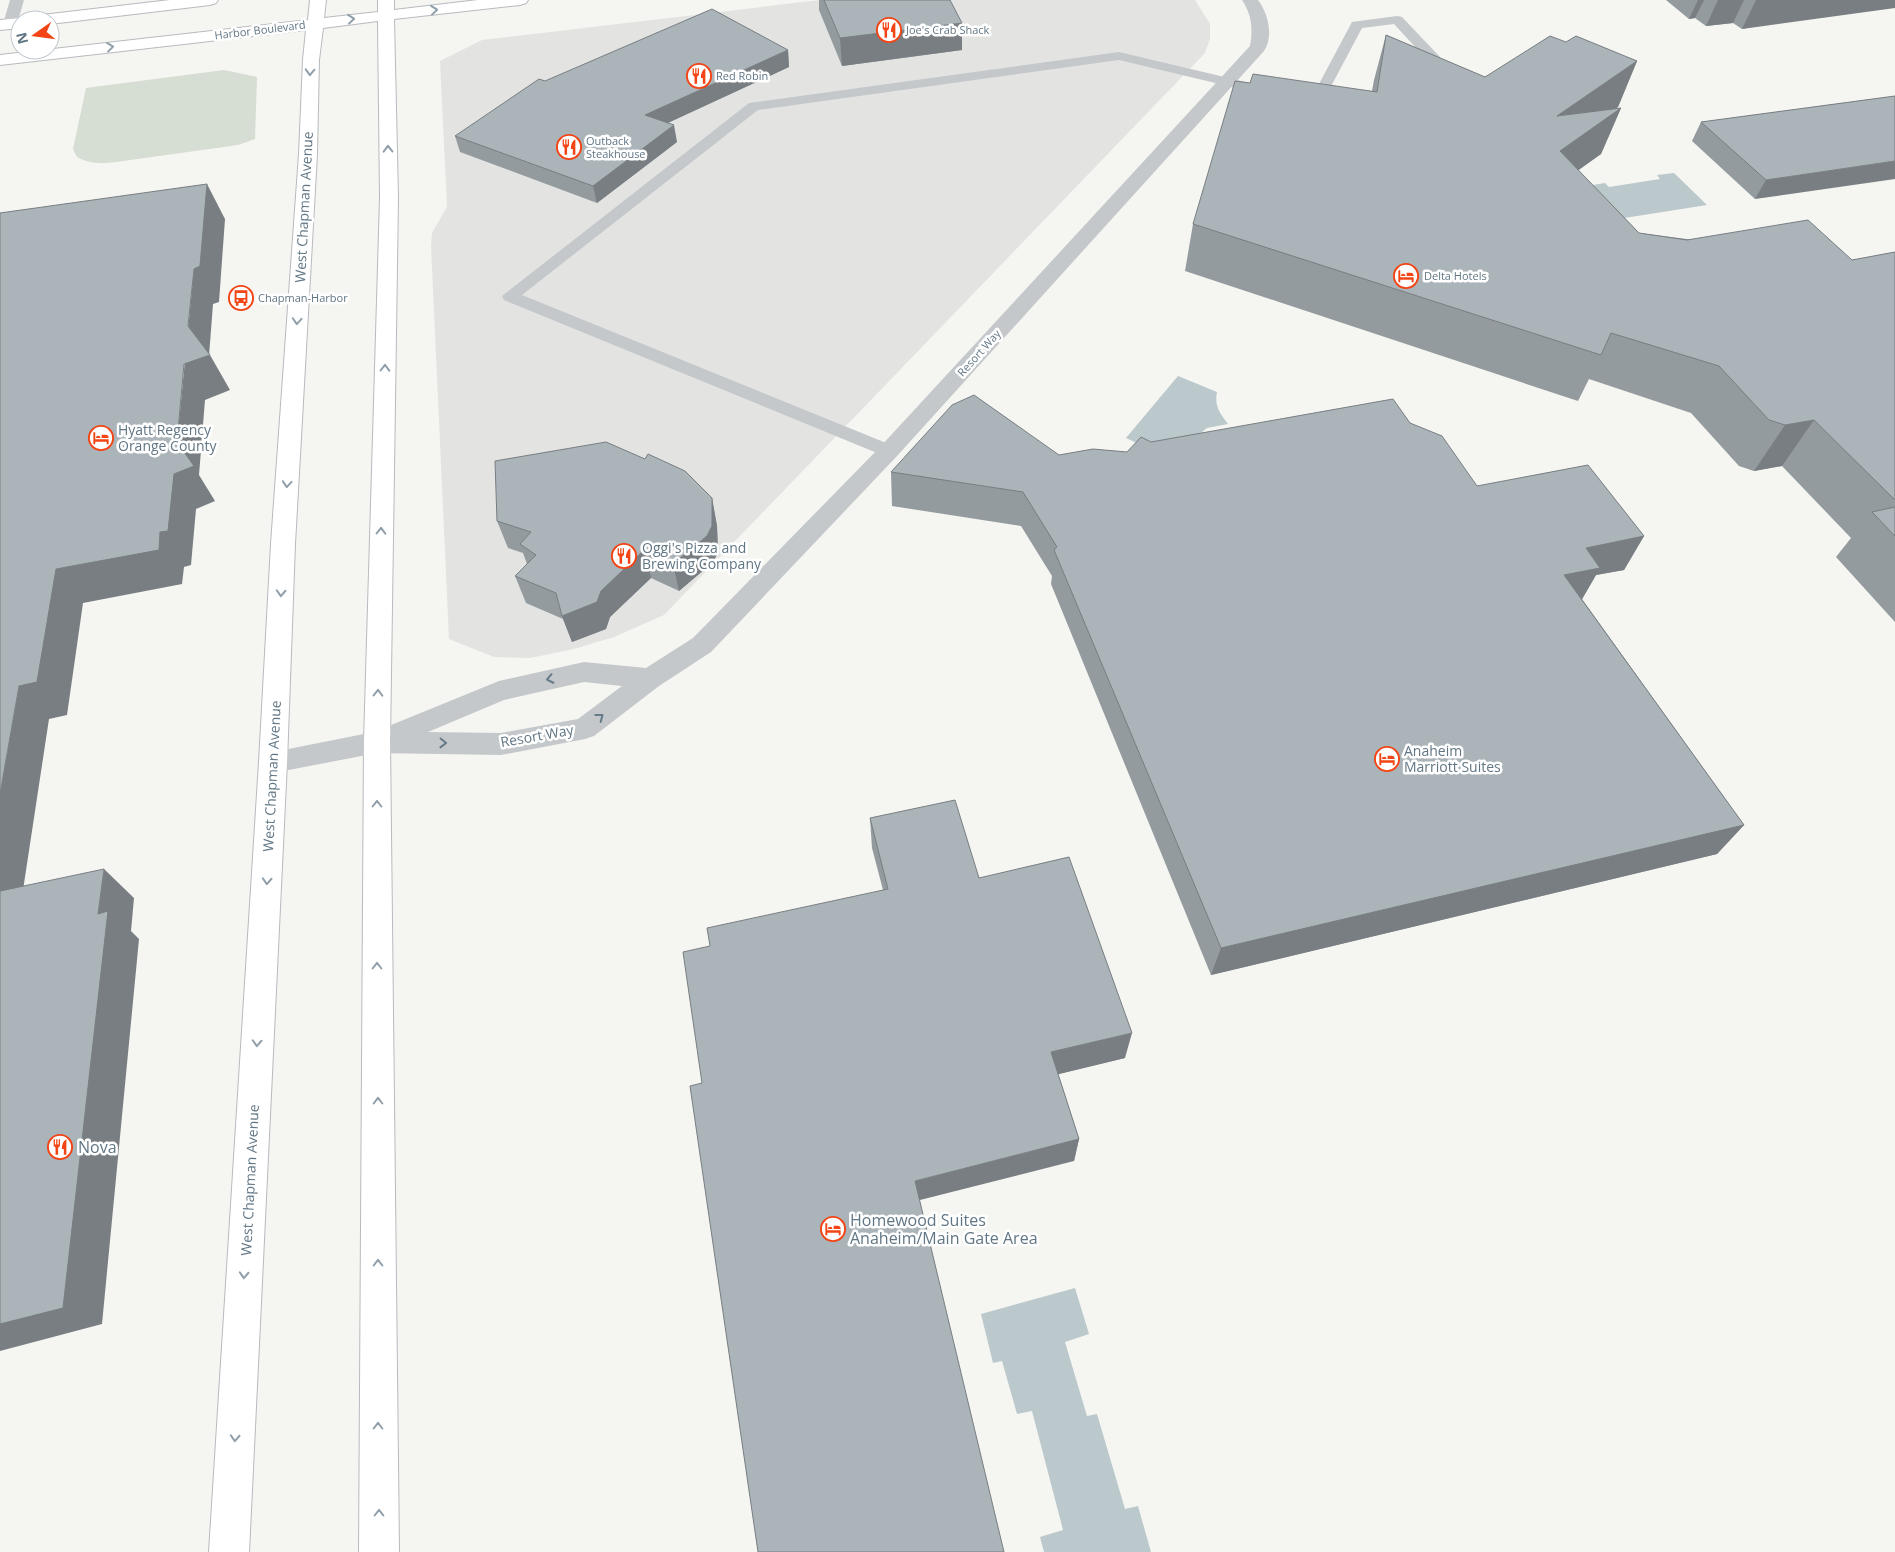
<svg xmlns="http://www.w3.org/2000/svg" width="1895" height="1552" viewBox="0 0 1895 1552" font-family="'Open Sans',sans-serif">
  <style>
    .built { fill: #e3e4e2 }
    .green { fill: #d6ddd2 }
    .water { fill: #bbc8cc }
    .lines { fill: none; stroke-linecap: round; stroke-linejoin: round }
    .primary-casing { stroke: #b7bbbf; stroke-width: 2 }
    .lane { fill: #c4c8cb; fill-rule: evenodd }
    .street { fill: #c4c8cb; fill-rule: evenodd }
    .primary { fill: #fff; fill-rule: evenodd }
    .wall { fill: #939b9f }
    .shaded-wall { fill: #787e82 }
    .building { fill: #abb4b9; stroke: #787e82 }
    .oneway { stroke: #909faa }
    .oneway2 { stroke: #667a88 }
    .labels { text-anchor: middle; stroke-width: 5; stroke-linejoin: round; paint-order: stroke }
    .far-street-label { font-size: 11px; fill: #617685; stroke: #fff }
    .far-poi-label { font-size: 11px; fill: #617685; stroke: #fff; text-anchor: start }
    .street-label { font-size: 14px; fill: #617685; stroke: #fff }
    .poi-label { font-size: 14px; fill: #617685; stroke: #fff; text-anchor: start }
    .near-poi-label { font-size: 16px; fill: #617685; stroke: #fff; text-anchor: start }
  </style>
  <rect width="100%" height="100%" fill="#f5f5f1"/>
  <polygon class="built" points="820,0 1195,0 1210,24 1210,39 1205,53 664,615 614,637 574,649 530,658 494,657 449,639 431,246 432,233 447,207 440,61 482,40"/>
  <path class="green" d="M224 70 257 77 255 139 238 145 116 162C101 164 90 164 77 157L73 149 86 88Z"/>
  <g class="water">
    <polygon points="1674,173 1707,205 1618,219 1587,186 1605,183 1609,187 1660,179 1657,175"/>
    <path d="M1178 376 1217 392C1214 405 1220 414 1228 424L1207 428 1192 440 1176 461 1126 438Z"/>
    <polygon points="1075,1288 1089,1334 1065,1342 1087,1416 1097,1414 1125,1509 1138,1506 1151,1552 1044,1552 1040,1537 1063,1530 1032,1411 1017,1414 1002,1361 993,1363 981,1314"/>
  </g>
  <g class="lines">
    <defs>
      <g id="primary">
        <polygon points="170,0 218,0 216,3 210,5 50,24 50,20 34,20 36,17 42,15"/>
        <polygon points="310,0 326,0 324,18 378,12 378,0 394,0 394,10 478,0 528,0 526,3 520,5 394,19 398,198 390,742 399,1552 359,1552 364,742 380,198 378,21 323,28 319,60 317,154 295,544 287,762 249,1552 209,1552 259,762 271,544 299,154 303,60 306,30 0,65 0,55 308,20"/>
        <polygon points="20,18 26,20 20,20 20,28 0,30 0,20"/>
      </g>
    </defs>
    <use href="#primary" class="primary-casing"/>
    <g class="lane">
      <polygon points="10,0 24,0 17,24 10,28 3,24"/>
      <polygon points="1397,16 1402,17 1440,57 1442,60 1440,63 1430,63 1394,24 1362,28 1320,107 1315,108 1302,105 1300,102 1302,99 1311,99 1352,22"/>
      <polygon points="1119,52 1254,84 1256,87 1254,90 1249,91 1119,60 758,110 522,295 896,447 898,451 896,455 889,457 882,455 504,300 502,296 749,103"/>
    </g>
    <path class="street" d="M1242 0H1258C1268 13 1274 36 1264 51L897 456 711 652 659 686 594 736 585 739 501 755 377 753 273 773 263 770 259 762 263 754 374 732 499 681 584 662 646 668 693 638 881 446 1250 46C1253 29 1252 15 1242 0ZM584 682 622 686 578 719 501 733 428 732 504 700Z"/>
    <use href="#primary" class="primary"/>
  </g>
  <g class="wall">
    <polygon points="819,0 950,0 962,50 842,66 819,10"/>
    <polygon points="1666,0 1895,0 1742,29 1733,23 1706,26 1695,18 1689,19"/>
    <polygon points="1386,35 1485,77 1566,42 1637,61 1618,107 1615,109 1621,108 1601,154 1578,170 1639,233 1852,260 1895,252 1895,622 1836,557 1851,538 1782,466 1754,471 1739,466 1691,413 1589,379 1578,401 1185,271 1193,224 1250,83 1372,91 1374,80"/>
    <polygon points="788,50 789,67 668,123 677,142 597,203 460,152 455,136 545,81"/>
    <polygon points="1895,96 1755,199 1692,141 1701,122"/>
    <polygon points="1410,423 1477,486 1644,536 1624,570 1596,575 1582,599 1744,825 1717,854 1211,975 1051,584 1052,576 1021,526 892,506 891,472 1059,455 1127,452 1151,442"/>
    <polygon points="712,498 717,526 718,553 712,563 679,591 651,578 610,617 606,629 572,642 563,619 526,603 515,576 527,564 523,553 508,548 497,521"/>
    <polygon points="870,818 979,878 1125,1058 1058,1074 1079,1139 1074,1161 702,1083 710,946 883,890 872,848"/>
  </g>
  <g class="shaded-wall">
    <polygon points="1698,0 1704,0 1695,18 1689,19"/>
    <polygon points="1718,0 1744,0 1733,23 1706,26"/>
    <polygon points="1756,0 1895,0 1895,8 1742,29"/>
    <polygon points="962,23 962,50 842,66 840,38"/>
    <polygon points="788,50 789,67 648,132 645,115"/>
    <polygon points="1637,61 1618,107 1539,162 1557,116"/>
    <polygon points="1621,108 1601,154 1541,197 1560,151"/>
    <polygon points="674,125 677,142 597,203 593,186"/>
    <polygon points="1895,161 1895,179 1755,199 1766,180"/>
    <polygon points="207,184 225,219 219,302 213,304 209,356 210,355 230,390 205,400 199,475 215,501 196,509 191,565 184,567 182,584 83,603 67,715 49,719 18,923 0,909 0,794 19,686 56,569 160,532 177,442 194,269"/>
    <polygon points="1814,420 1782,466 1754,471 1785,425"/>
    <polygon points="712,498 717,526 718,553 712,563 679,591 673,564"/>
    <polygon points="1644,536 1624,570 1596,575 1581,601 1564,575 1586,548"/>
    <polygon points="644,550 651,578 610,617 606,629 572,642 562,616 601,591"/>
    <polygon points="1744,825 1717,854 1211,975 1221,948"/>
    <polygon points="104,869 134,898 131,931 139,939 102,1324 0,1351 0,1324 98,914"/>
    <polygon points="1132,1033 1125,1058 1047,1077 1051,1052"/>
    <polygon points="1079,1139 1074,1161 916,1201 915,1181"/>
  </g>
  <g class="building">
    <polygon points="824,0 950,0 962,23 840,38"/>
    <polygon points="712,9 788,50 645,115 674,125 593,186 455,136 539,79 545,81"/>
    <polygon points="1386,35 1485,77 1550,36 1566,42 1576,36 1637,61 1557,116 1621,108 1560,151 1639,233 1687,240 1808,220 1852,260 1895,252 1895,500 1814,420 1785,425 1769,420 1719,366 1611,333 1601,355 1193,224 1235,81 1250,83 1253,74 1377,92"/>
    <polygon points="1895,96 1895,161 1766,180 1701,122"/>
    <polygon points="207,184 200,266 194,269 188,326 210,355 184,364 177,442 194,466 174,474 168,531 160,532 159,550 56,569 37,682 19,686 0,794 0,213"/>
    <polygon points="974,395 1059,455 1093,449 1127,452 1141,437 1151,442 1393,399 1410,423 1442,436 1477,486 1588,465 1644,536 1586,548 1600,568 1564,575 1744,825 1221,948 1054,550 1057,547 1023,492 891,472 952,405"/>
    <polygon points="606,442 645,459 648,454 685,471 712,498 712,526 707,536 673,564 644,550 601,591 597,602 562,616 556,593 515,576 536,555 520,544 531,532 497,521 495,461"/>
    <polygon points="1895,507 1895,536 1872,512"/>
    <polygon points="955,800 979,878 1069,857 1132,1033 1051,1052 1079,1139 915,1181 1004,1552 758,1552 690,1086 702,1083 683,952 710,946 707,928 888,889 870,818"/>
    <polygon points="104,869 98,914 108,911 63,1308 0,1324 0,891"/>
  </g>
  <defs><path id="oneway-chevron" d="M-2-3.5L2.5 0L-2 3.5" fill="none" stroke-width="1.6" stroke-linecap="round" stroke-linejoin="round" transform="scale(1.25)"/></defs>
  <g class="oneway">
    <use href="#oneway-chevron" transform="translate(434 10) rotate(-6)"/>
    <use href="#oneway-chevron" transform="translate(351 19) rotate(-6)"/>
    <use href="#oneway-chevron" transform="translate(110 47) rotate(-7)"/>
    <use href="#oneway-chevron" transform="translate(310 72) rotate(92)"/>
    <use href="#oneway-chevron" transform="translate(388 149) rotate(-91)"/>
    <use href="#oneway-chevron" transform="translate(297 321) rotate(94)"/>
    <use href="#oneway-chevron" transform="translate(385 368) rotate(-89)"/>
    <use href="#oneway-chevron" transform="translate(287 484) rotate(94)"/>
    <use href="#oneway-chevron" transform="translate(381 531) rotate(-89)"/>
    <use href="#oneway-chevron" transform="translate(281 593) rotate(93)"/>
    <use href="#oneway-chevron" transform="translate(378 693) rotate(-89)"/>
    <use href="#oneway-chevron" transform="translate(377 804) rotate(-90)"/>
    <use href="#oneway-chevron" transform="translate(267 881) rotate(93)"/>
    <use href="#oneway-chevron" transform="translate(377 966) rotate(-90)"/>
    <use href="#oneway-chevron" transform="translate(257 1043) rotate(93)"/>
    <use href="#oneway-chevron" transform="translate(378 1101) rotate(-90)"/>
    <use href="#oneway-chevron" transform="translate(378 1263) rotate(-90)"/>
    <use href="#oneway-chevron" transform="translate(244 1275) rotate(93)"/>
    <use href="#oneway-chevron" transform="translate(378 1426) rotate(-90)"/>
    <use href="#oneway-chevron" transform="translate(235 1438) rotate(93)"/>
    <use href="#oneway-chevron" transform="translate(379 1513) rotate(-90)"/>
  </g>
  <g class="oneway2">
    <use href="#oneway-chevron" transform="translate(550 679) rotate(168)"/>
    <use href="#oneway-chevron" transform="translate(600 717) rotate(-37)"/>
    <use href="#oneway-chevron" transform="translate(443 743) rotate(1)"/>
  </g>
  <defs>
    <symbol id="restaurant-ring" viewBox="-11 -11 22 22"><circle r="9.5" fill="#fff" stroke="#f24414" stroke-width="1.5"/><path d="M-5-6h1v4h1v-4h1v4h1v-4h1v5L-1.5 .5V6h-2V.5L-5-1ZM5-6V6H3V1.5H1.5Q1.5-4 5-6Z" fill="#f24414"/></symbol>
    <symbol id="hotel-ring" viewBox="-11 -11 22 22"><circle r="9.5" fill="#fff" stroke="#f24414" stroke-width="1.5"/><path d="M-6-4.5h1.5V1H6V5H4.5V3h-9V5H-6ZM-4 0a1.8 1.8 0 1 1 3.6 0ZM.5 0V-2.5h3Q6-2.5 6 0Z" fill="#f24414"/></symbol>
    <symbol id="bus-ring" viewBox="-11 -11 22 22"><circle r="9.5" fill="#fff" stroke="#f24414" stroke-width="1.5"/><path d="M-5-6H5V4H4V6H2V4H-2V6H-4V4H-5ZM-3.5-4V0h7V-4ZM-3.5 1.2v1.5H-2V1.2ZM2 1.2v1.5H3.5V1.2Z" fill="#f24414"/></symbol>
  </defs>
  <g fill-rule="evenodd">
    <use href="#restaurant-ring" x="875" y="16" width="28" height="28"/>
    <use href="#restaurant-ring" x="685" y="62" width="28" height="28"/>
    <use href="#restaurant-ring" x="555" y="133" width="28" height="28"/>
    <use href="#hotel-ring" x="1392" y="262" width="28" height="28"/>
    <use href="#bus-ring" x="227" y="284" width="28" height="28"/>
    <use href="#hotel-ring" x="87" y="424" width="28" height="28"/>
    <use href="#restaurant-ring" x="610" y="542" width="28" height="28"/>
    <use href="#hotel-ring" x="1373" y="745" width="28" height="28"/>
    <use href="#restaurant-ring" x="46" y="1133" width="28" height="28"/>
    <use href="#hotel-ring" x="819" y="1215" width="28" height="28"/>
  </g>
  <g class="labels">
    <g class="far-street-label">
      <text transform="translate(260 30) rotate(-7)" y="4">Harbor Boulevard</text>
      <text transform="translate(979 353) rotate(-48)" y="4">Resort Way</text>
    </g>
    <g class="far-poi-label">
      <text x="906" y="34">Joe's Crab Shack</text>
      <text x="716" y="80">Red Robin</text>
      <text x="586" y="145">Outback<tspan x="586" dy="13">Steakhouse</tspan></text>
      <text x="1424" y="280">Delta Hotels</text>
      <text x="258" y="302">Chapman-Harbor</text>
    </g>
    <g class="street-label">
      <text transform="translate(304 207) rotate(-87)" y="5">West Chapman Avenue</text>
      <text transform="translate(537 736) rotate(-10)" y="5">Resort Way</text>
      <text transform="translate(272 776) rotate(-87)" y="5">West Chapman Avenue</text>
      <text transform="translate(250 1180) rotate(-87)" y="5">West Chapman Avenue</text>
    </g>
    <g class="poi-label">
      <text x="118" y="435">Hyatt Regency<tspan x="118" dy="16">Orange County</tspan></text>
      <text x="642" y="553">Oggi's Pizza and<tspan x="642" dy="16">Brewing Company</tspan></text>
      <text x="1404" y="756">Anaheim<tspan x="1404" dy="16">Marriott Suites</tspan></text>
    </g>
    <g class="near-poi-label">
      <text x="78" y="1153">Nova</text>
      <text x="850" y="1226">Homewood Suites<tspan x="850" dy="18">Anaheim/Main Gate Area</tspan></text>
    </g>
  </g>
  <g transform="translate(35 35) rotate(256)"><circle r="24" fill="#ffffff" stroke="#c0c8ce"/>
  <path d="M0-4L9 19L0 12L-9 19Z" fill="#f24414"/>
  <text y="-8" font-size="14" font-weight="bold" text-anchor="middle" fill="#617685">N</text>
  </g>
</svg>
